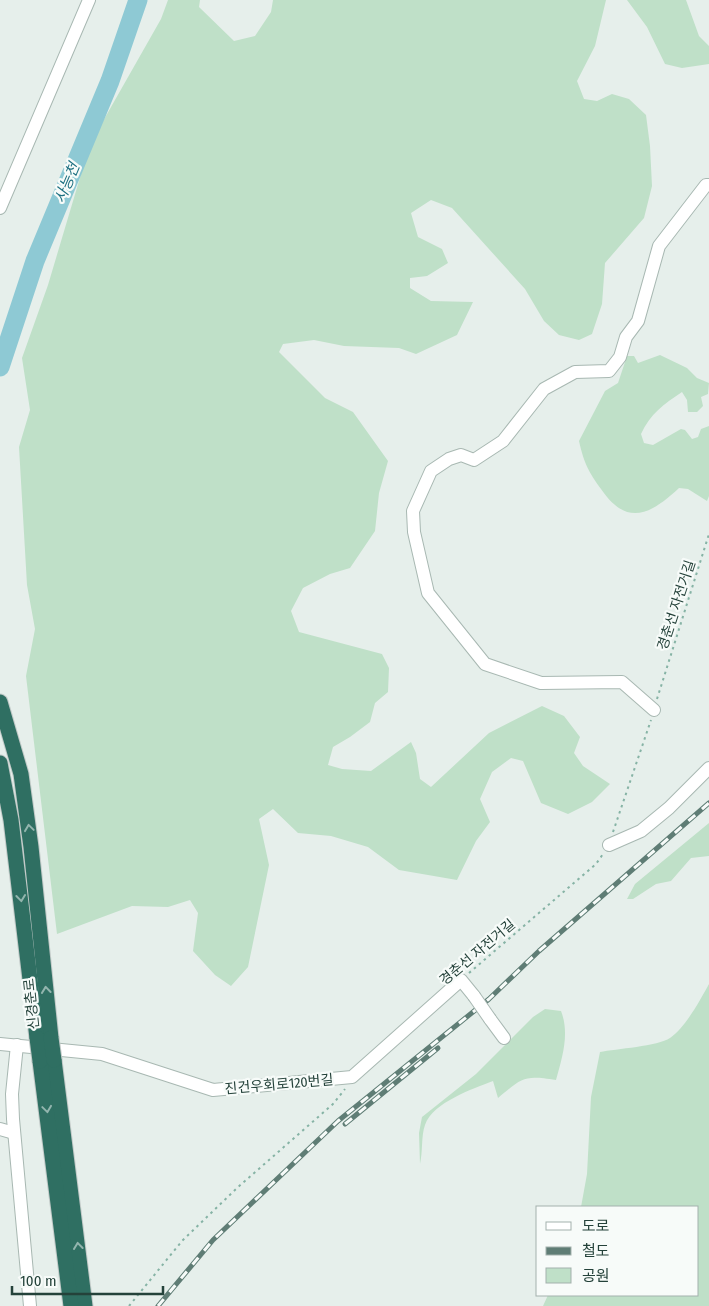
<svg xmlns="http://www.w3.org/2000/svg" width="709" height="1306" viewBox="0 0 709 1306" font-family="'Fira Sans Condensed','Noto Sans KR',sans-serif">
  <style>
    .green { fill: #bfe0c8 }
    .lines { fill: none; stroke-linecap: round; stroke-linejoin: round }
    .river { stroke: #8ec9d4; stroke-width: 19 }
    .minor-casing { stroke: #a8b8b2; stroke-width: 14 }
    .highway-casing { stroke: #c2cac8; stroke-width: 17 }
    .path { stroke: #86b3a5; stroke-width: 2; stroke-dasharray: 2.5 4; stroke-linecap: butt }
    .minor { stroke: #fff; stroke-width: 12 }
    .highway { stroke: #2f6f62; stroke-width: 15 }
    .rail-casing { stroke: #5f7d75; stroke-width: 5 }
    .rail { stroke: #f7fbf9; stroke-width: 3; stroke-dasharray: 9; stroke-linecap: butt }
    .minor-bridge-casing { stroke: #a8b8b2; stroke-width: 14; stroke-linecap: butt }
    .highway-bridge-casing { stroke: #c2cac8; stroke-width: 17; stroke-linecap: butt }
    .minor-bridge { stroke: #fff; stroke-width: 12 }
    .highway-bridge { stroke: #2f6f62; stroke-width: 15 }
    .oneway { stroke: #93b5ae }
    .labels { text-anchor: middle; stroke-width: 4.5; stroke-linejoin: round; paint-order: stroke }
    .street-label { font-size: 14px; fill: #24423a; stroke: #f7fbf9 }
    .water-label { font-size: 15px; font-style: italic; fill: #1c6f80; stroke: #f7fbf9 }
  </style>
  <rect width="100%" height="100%" fill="#e6efeb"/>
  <g class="green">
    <polygon points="168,0 200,0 199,7 234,41 255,36 271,12 273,0 606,0 595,46 577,81 584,99 597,101 612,94 629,99 646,115 650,146 652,186 644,218 605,263 602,304 592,334 579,340 559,335 544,321 525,289 452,208 431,200 411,213 418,237 442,249 448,263 427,276 410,278 410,288 431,301 473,302 457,335 416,354 399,348 344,346 314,340 283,344 279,352 325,398 353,412 388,461 379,493 375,531 350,568 330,574 303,588 291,611 299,632 382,654 389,668 388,692 375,703 370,722 350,737 333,747 328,765 342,769 371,771 411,742 416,753 420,779 431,787 489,733 542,706 564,716 580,737 574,753 583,766 610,784 592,802 568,814 541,803 523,761 511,758 492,772 480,799 490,822 476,841 457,880 399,870 368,847 331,836 298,833 273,809 259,819 269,865 248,967 231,986 215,975 193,951 198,913 190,900 168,907 132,906 57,934 26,676 35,629 27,585 19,447 30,410 22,358 48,285 90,144 161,19"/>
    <polygon points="627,0 686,0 699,36 709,46 709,64 682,68 665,64 647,27"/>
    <path d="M660 355 687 368 697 378 709 383 708 394 701 397 703 406 697 412H688L687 400 682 392C664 404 650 414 641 434L644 443 653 445 681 429 685 430 692 439 698 437 701 429 709 426V496L707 501 688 489 679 488C650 515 627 527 601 489 588 471 584 463 579 441L605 391 618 383 627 356H634L638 363Z"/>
    <polygon points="709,823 709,856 691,858 671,881 656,884 633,899 627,899 635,884"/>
    <path d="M709 984V1306H543L548 1295H698V1207H581L587 1174 591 1097 600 1052C616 1049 658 1046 670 1038 686 1027 700 1000 709 984Z"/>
    <path d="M545 1009 561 1011C570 1034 562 1058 556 1080 524 1075 523 1077 498 1098L493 1081C473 1089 433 1102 425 1125 421 1136 423 1151 420 1164L419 1133 422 1117 476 1074 533 1017Z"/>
  </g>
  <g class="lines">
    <polyline class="river" points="0,367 35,261 110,81 138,0"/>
    <defs>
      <g id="minor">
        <polyline points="0,208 89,0"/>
        <polyline points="654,710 622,682 541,683 485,664 428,593 414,532 413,511 431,471 449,459 461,455 474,460 503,441 544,389 575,372 609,371 620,357 626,337 638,321 659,246 706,185 709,185"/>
        <polyline points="609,845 641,831 669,808 709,768"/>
        <polyline points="490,1019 504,1038"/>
        <polyline points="0,1044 102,1054 213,1090 352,1077 461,980 474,996"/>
        <polyline points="17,1045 12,1094 13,1119 30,1306"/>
        <polyline points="0,1129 14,1133"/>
      </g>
      <g id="highway">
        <polyline points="0,702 21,774 31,847 51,1038"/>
        <polyline points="0,763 11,820 37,1038"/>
        <polyline points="54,1060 85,1306"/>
        <polyline points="40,1061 71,1306"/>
      </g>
    </defs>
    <use href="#minor" class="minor-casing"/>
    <use href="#highway" class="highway-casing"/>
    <g class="path">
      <polyline points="657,699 709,534"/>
      <polyline points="613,832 651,720"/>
      <polyline points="469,973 596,864 603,854"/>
      <polyline points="129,1306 182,1241 237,1188 333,1104 345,1089"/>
    </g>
    <use href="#minor" class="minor"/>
    <use href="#highway" class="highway"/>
    <defs>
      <g id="rail">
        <polyline points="345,1124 438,1048"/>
        <polyline points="158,1306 213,1240 338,1121 489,999 539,951 709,803"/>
      </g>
    </defs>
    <use href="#rail" class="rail-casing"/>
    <use href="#rail" class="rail"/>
    <defs>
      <polyline id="minor-bridge" points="474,996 490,1019"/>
      <g id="highway-bridge">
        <polyline points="37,1038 40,1061"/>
        <polyline points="51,1038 54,1060"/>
      </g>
    </defs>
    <use href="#minor-bridge" class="minor-bridge-casing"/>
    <use href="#highway-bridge" class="highway-bridge-casing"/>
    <use href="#minor-bridge" class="minor-bridge"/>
    <use href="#highway-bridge" class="highway-bridge"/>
  </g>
  <defs><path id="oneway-chevron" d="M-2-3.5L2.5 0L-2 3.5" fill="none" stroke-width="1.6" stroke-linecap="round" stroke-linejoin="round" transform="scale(1.25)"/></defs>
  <g class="oneway">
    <use href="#oneway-chevron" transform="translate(29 828) rotate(-98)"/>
    <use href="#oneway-chevron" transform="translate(21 898) rotate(83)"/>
    <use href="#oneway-chevron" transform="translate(46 990) rotate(-96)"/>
    <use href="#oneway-chevron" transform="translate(47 1109) rotate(82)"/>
    <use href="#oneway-chevron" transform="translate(78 1246) rotate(-97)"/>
  </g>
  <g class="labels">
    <g class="street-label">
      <text transform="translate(676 605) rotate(-72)" y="5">경춘선 자전거길</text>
      <text transform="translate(477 952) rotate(-40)" y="5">경춘선 자전거길</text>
      <text transform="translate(31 1004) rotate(-96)" y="5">신경춘로</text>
      <text transform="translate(279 1084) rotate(-5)" y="5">진건우회로120번길</text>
    </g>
    <g class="water-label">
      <text transform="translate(67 183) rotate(-67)" y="5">사능천</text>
    </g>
  </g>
  <rect x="536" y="1206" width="162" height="90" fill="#f7fbf9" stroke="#a3b1ad"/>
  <rect x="546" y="1222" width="25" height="8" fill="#ffffff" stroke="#a3b1ad"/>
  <text x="582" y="1231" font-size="15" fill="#24423a">도로</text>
  <rect x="546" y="1247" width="25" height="8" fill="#5f7d75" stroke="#a3b1ad"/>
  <text x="582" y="1256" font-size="15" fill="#24423a">철도</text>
  <rect x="546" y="1268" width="25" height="15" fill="#bfe0c8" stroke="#a3b1ad"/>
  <text x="582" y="1281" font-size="15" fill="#24423a">공원</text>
  <path d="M12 1286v8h151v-8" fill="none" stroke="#24423a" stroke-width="2.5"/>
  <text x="20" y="1286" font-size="15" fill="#24423a" stroke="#f7fbf9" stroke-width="4" paint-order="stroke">100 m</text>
</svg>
